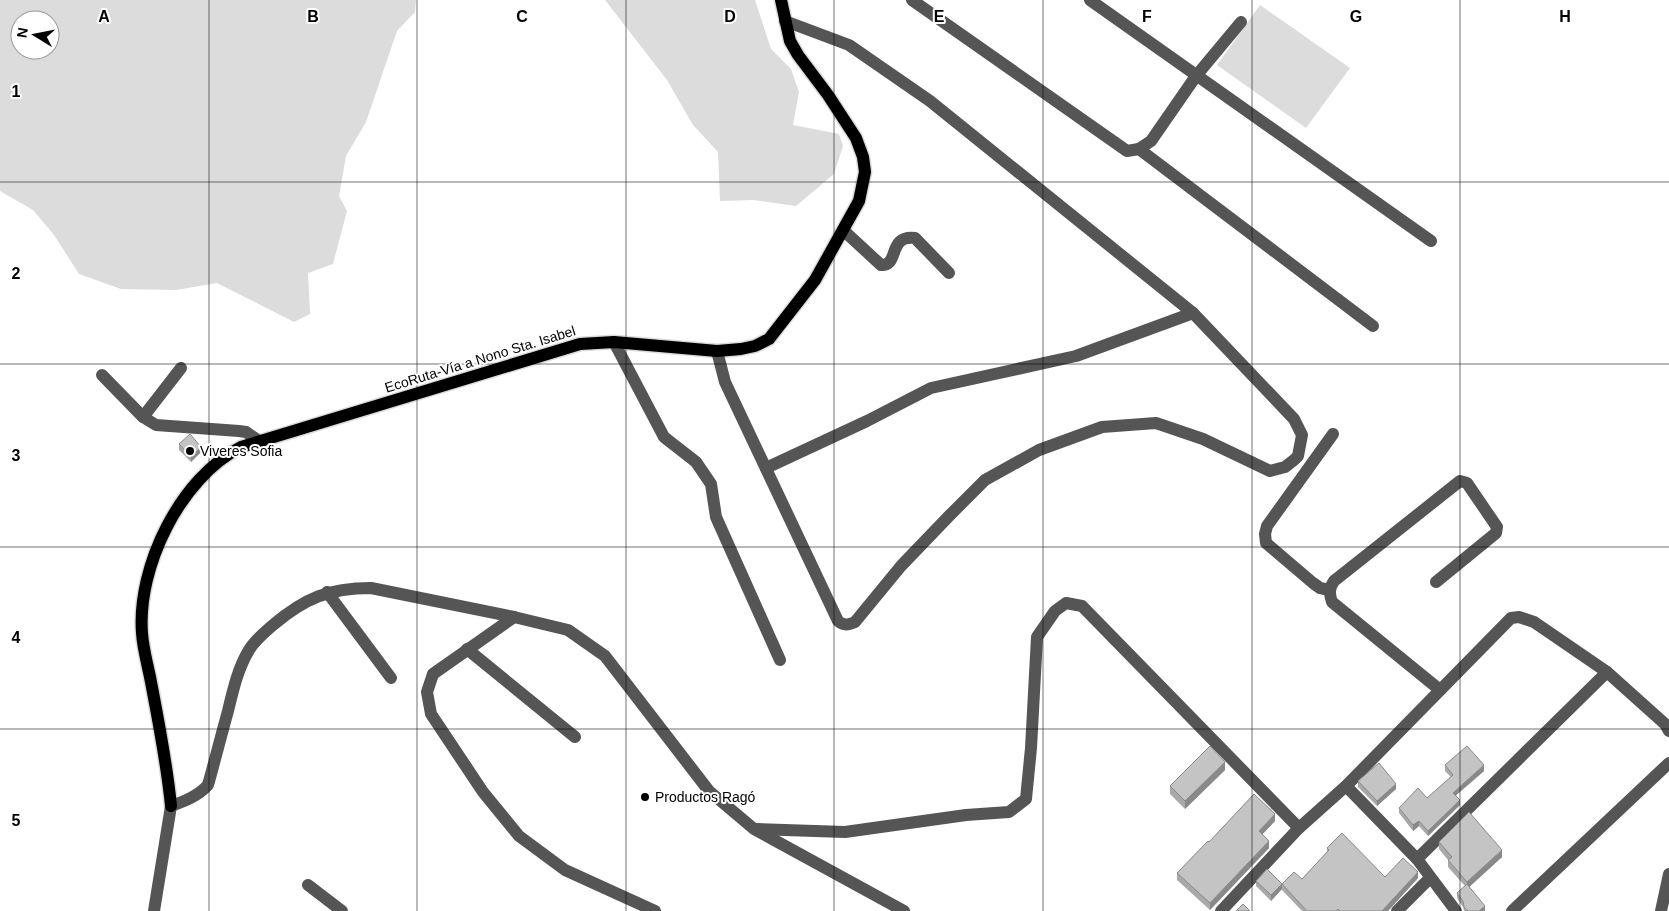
<svg xmlns="http://www.w3.org/2000/svg" width="1669" height="911" viewBox="0 0 1669 911" font-family="Helvetica,sans-serif">
  <style>
    .green { fill: #dcdcdc; fill-rule: evenodd }
    .lines { fill: none; stroke-linecap: round; stroke-linejoin: round }
    .major-casing { stroke: #dbdbdb; stroke-width: 15 }
    .minor { stroke: #555; stroke-width: 12 }
    .major { stroke: #000; stroke-width: 12 }
    .wall { fill: #a9a9a9 }
    .shaded-wall { fill: #898989 }
    .building { fill: #c4c4c4; stroke: #898989 }
    .grid { fill: none; stroke: #000; stroke-width: 1; stroke-opacity: 0.55 }
    .poi-dot { fill: #000; stroke: #fff; stroke-width: 2 }
    .labels { text-anchor: middle; stroke-width: 4; stroke-linejoin: round; paint-order: stroke }
    .street-label { font-size: 14px; fill: #000; stroke: #fff }
    .poi-label { font-size: 14px; fill: #000; stroke: #fff; text-anchor: start }
    .grid-label { font-size: 16px; text-anchor: middle; font-weight: bold; fill: #000; stroke: #fff; stroke-width: 4; stroke-linejoin: round; paint-order: stroke }
  </style>
  <rect width="100%" height="100%" fill="#fff"/>
  <g class="green">
    <path d="M0 0H416L415 12 397 31 366 122 346 156 339 196 347 211 333 264 308 273 310 314 294 322 217 283 176 290 121 289 79 274 54 235 33 210 0 191ZM20 20H50V50H20Z"/>
    <polygon points="605,0 755,0 771,49 791,69 799,92 793,125 839,134 843,146 834,174 796,206 753,200 720,201 718,152 693,125 667,80"/>
    <polygon points="1260,5 1350,68 1306,128 1217,65"/>
  </g>
  <g class="lines">
    <defs>
      <path id="major" d="M171 806C167 764 159 724 151 682 148 666 143 649 142 633 137 567 180 478 241 447L580 344 614 342 717 351 741 349 755 346 769 339 815 280 859 201 865 172 863 157 856 138 828 95 798 55 790 41 781 0"/>
    </defs>
    <use href="#major" class="major-casing"/>
    <g class="minor">
      <polyline points="912,0 1127,151 1139,149 1151,141 1196,76 1241,22"/>
      <polyline points="1090,0 1431,241"/>
      <polyline points="1139,149 1373,326"/>
      <path d="M843 230 881 265C900 266 887 235 915 238L949 273"/>
      <polyline points="614,342 664,437 696,462 711,484 716,517 780,660"/>
      <path d="M717 351 725 382 838 621C844 626 848 625 855 622L901 566 949 516 985 480 1039 450 1102 427 1156 423 1203 439 1270 471 1285 467 1294 460 1298 456 1302 435 1294 419 1193 313 930 101 849 45 785 21"/>
      <polyline points="102,375 143,417 156,425 239,431 246,432 259,441"/>
      <polyline points="143,417 181,368"/>
      <polyline points="766,468 867,421 931,388 1076,356 1193,313"/>
      <path d="M1436 582 1496 533 1497 527 1467 483 1460 481 1334 581C1329 588 1329 594 1332 602L1440 690"/>
      <polyline points="1330,590 1320,588 1313,583 1266,543 1265,534 1267,526 1333,434"/>
      <polyline points="327,592 391,678"/>
      <polyline points="514,617 433,674 427,692 431,714 483,792 519,836 565,870 655,911"/>
      <polyline points="467,649 575,737"/>
      <polyline points="1346,786 1417,859 1456,911"/>
      <polyline points="757,829 845,832 966,815 1009,812 1026,799 1031,748 1037,637 1055,611 1066,603 1082,606 1299,828"/>
      <polyline points="1417,859 1607,672"/>
      <polyline points="308,885 342,911"/>
      <path d="M154 911 171 806C185 801 198 796 208 785 215 760 221 736 228 711 233 690 238 668 249 650 255 640 265 632 273 625 305 598 329 588 371 588L514 617 568 630 605 656 709 791 754 829 904 911"/>
      <polyline points="1221,911 1299,828 1346,786 1511,618 1519,617 1534,622 1607,672 1665,724 1669,731"/>
      <polyline points="1397,911 1430,878"/>
      <polyline points="1512,911 1669,763"/>
      <polyline points="1661,911 1669,874"/>
    </g>
    <use href="#major" class="major"/>
  </g>
  <g class="wall">
    <polygon points="179,444 201,452 191,462 179,450"/>
    <polygon points="1445,765 1484,771 1456,795 1460,805 1428,836 1419,826 1413,831 1399,813 1399,808 1427,798 1451,777 1445,771"/>
    <polygon points="1225,770 1185,809 1170,794 1170,786"/>
    <polygon points="1358,781 1396,789 1377,806 1358,787"/>
    <polygon points="1275,821 1262,834 1269,848 1210,910 1177,880 1177,873 1209,842"/>
    <polygon points="1439,842 1502,857 1469,887 1485,911 1464,911 1463,907 1457,898 1457,893 1465,886 1448,867 1448,860 1439,849"/>
    <polygon points="1327,848 1385,877 1418,878 1388,911 1302,911 1282,890 1282,884 1302,879 1327,852"/>
    <polygon points="1256,881 1282,889 1271,901 1256,886"/>
  </g>
  <g class="shaded-wall">
    <polygon points="201,447 201,452 191,462 191,457"/>
    <polygon points="1225,762 1225,770 1185,809 1185,801"/>
    <polygon points="1484,765 1484,771 1453,798 1453,793"/>
    <polygon points="1396,784 1396,789 1377,806 1377,801"/>
    <polygon points="1460,800 1460,805 1428,836 1428,831"/>
    <polygon points="1275,814 1275,821 1259,838 1259,831"/>
    <polygon points="1419,821 1419,826 1413,831 1413,825"/>
    <polygon points="1269,841 1269,848 1210,910 1210,903"/>
    <polygon points="1502,850 1502,857 1467,889 1467,882"/>
    <polygon points="1418,872 1418,878 1388,911 1382,911"/>
    <polygon points="1282,884 1282,889 1271,901 1271,895"/>
    <polygon points="1485,906 1485,911 1479,911"/>
  </g>
  <g class="building">
    <polygon points="190,434 201,447 191,457 179,444"/>
    <polygon points="1210,746 1225,762 1185,801 1170,786"/>
    <polygon points="1467,746 1484,765 1453,793 1460,800 1428,831 1419,821 1413,825 1399,808 1418,788 1427,798 1453,775 1445,765"/>
    <polygon points="1379,763 1396,784 1377,801 1358,781"/>
    <polygon points="1254,794 1275,814 1259,831 1269,841 1210,903 1177,873 1208,841 1209,842"/>
    <polygon points="1469,812 1502,850 1467,882 1448,860 1452,857 1439,842"/>
    <polygon points="1342,833 1385,877 1403,858 1418,872 1382,911 1340,911 1338,909 1336,911 1307,911 1282,884 1294,872 1302,879 1329,850 1327,848"/>
    <polygon points="1267,869 1282,884 1271,895 1256,881"/>
    <polygon points="1467,884 1485,906 1479,911 1468,911 1464,907 1463,901 1457,893"/>
    <polygon points="1243,904 1250,911 1236,911"/>
  </g>
  <path class="grid" d="M209 0V911M417 0V911M626 0V911M834 0V911M1043 0V911M1252 0V911M1460 0V911M0 182H1669M0 364H1669M0 547H1669M0 729H1669"/>
  <g class="poi-dot">
    <circle cx="190" cy="451" r="5"/>
    <circle cx="645" cy="797" r="5"/>
  </g>
  <g class="labels">
    <g class="street-label">
      <text transform="translate(480 359) rotate(-17)" y="5">EcoRuta-Vía a Nono Sta. Isabel</text>
    </g>
    <g class="poi-label">
      <text x="200" y="456">Viveres Sofia</text>
      <text x="655" y="802">Productos Ragó</text>
    </g>
  </g>
  <g class="grid-label">
    <text x="104" y="22">A</text>
    <text x="313" y="22">B</text>
    <text x="522" y="22">C</text>
    <text x="730" y="22">D</text>
    <text x="939" y="22">E</text>
    <text x="1147" y="22">F</text>
    <text x="1356" y="22">G</text>
    <text x="1565" y="22">H</text>
    <text x="16" y="97">1</text>
    <text x="16" y="279">2</text>
    <text x="16" y="461">3</text>
    <text x="16" y="643">4</text>
    <text x="16" y="826">5</text>
  </g>
  <g transform="translate(35 35) rotate(280)"><circle r="24" fill="#ffffff" stroke="#999999"/>
  <path d="M0-4L9 19L0 12L-9 19Z" fill="#000000"/>
  <text y="-8" font-size="14" font-weight="bold" text-anchor="middle" fill="#000000">N</text>
  </g>
</svg>
